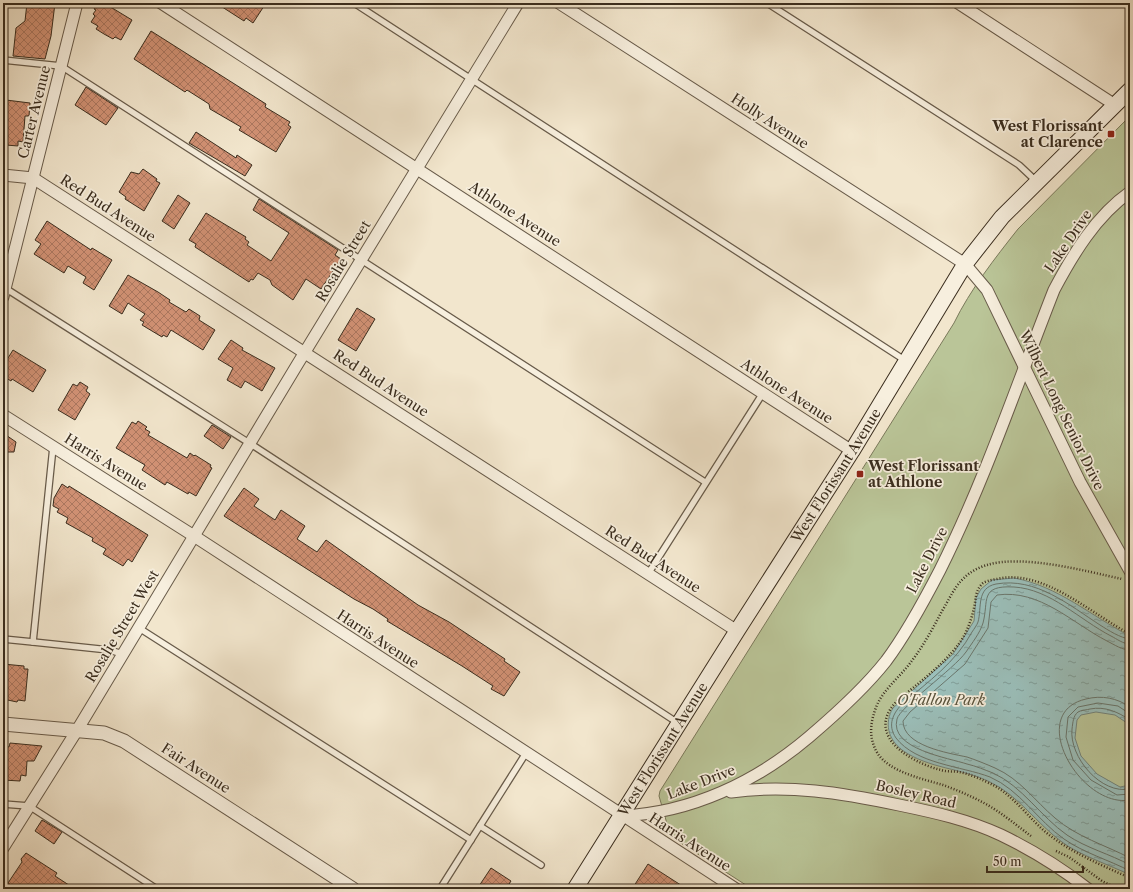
<svg xmlns="http://www.w3.org/2000/svg" width="1133" height="892" viewBox="0 0 1133 892" font-family="'Libre Caslon Text',serif">
  <style>
    .green { fill: #bac598; stroke: #7a795b }
    .water { fill: url(#water-ripples); stroke: #74857c }
    .lines { fill: none; stroke-linecap: round; stroke-linejoin: round }
    .shore { stroke: #6a766c; stroke-width: 1 }
    .building { fill: url(#building-cross-hatch); stroke: #3a2d1e }
    .service-casing { stroke: #685b4a; stroke-width: 8 }
    .minor-casing { stroke: #685b4a; stroke-width: 13 }
    .tertiary-casing { stroke: #685b4a; stroke-width: 15 }
    .secondary-casing { stroke: #3a2d1e; stroke-width: 17 }
    .path { stroke: #3a2d1e; stroke-width: 2.5; stroke-dasharray: 1 2; stroke-linecap: butt }
    .service { stroke: #f7efde; stroke-width: 5.5 }
    .minor { stroke: #f7efde; stroke-width: 11 }
    .tertiary { stroke: #f7efde; stroke-width: 13 }
    .secondary { stroke: #f7efde; stroke-width: 15 }
    .poi-dot { fill: #8f2418; stroke: #f7efde; stroke-width: 1.5 }
    .labels { text-anchor: middle; stroke-width: 3.5; stroke-linejoin: round; paint-order: stroke }
    .street-label { font-size: 14px; fill: #3a2d1e; stroke: #f7efde }
    .poi-label { font-size: 14px; font-weight: bold; fill: #3a2d1e; stroke: #f7efde; text-anchor: end }
    .park-label { font-size: 14px; font-style: italic; fill: #5a533c; stroke: #f7efde }
  </style>
  <defs>
    <pattern id="water-ripples" width="26" height="14" patternUnits="userSpaceOnUse"><rect width="26" height="14" fill="#9bbfba"/><path d="M2 4q2-2 4 0t4 0M15 11q2-2 4 0t4 0" fill="none" stroke="#7f9c97"/></pattern>
    <pattern id="building-cross-hatch" width="8" height="8" patternUnits="userSpaceOnUse"><rect width="8" height="8" fill="#d19174"/><path d="M0 0l8 8M0 8l8-8" fill="none" stroke="#ab775f"/></pattern>
  </defs>
  <rect width="100%" height="100%" fill="#f2e6cd"/>
  <filter id="stains"><feTurbulence type="fractalNoise" baseFrequency=".005" numOctaves="4"/><feColorMatrix values="0 0 0 0 .2 0 0 0 0 .09 0 0 0 0 .02 0 0 0 .5 -.17"/></filter>
  <radialGradient id="worn" r=".72"><stop offset=".6" stop-color="#630" stop-opacity="0"/><stop offset="1" stop-color="#630" stop-opacity=".3"/></radialGradient>
  <path class="green" d="M1130 116V889H752L673 838 670 834 659 796 660 791 954 323C970 290 995 258 1018 229Z"/>
  <path class="water" d="M1014 578C1058 586 1091 616 1130 636V725L1115 715 1096 712 1081 715 1077 720 1075 738 1081 756 1097 774 1120 787 1130 785V875C1110 865 1079 855 1062 842 1037 824 1018 795 990 782 962 768 929 769 902 750 888 739 884 723 893 708L953 654 974 621 976 598 981 589 992 580Z"/>
  <g class="lines">
    <g class="shore">
      <path d="M1130 639C1120 638 1108 630 1100 625 1069 605 1036 577 996 584 976 588 982 608 978 622 977 625 974 629 972 632 956 662 928 682 903 703 893 713 887 725 896 738 916 764 961 766 990 777 1020 790 1038 821 1064 839 1084 853 1109 860 1130 871"/>
      <path d="M1130 644C1123 644 1117 639 1111 636 1080 620 1050 589 1014 587 979 585 989 601 983 623 980 633 972 643 966 652 954 669 900 707 897 719 889 749 949 758 967 764 976 766 985 770 993 773 1022 786 1041 817 1067 835 1086 848 1110 854 1130 865"/>
      <path d="M1130 650C1122 650 1115 645 1107 641 1072 623 1040 589 997 595L991 602 988 628 965 664 910 712 903 721C903 746 948 753 967 757 976 760 986 764 995 768 1020 779 1035 801 1055 818 1077 837 1105 845 1130 858"/>
      <path d="M1130 707C1117 698 1102 695 1086 699 1025 713 1081 809 1130 800"/>
      <polyline points="1130,714 1118,706 1098,703 1078,707 1068,717 1066,737 1073,760 1091,780 1117,795 1130,794"/>
      <path d="M1130 720C1118 712 1105 706 1090 709 1087 710 1081 710 1078 712 1073 716 1073 722 1072 729 1069 757 1101 795 1130 789"/>
    </g>
  </g>
  <g class="building">
    <polygon points="27,3 55,3 51,36 45,59 13,56 16,28 25,21"/>
    <polygon points="98,3 104,3 132,20 121,40 115,37 113,39 104,34 96,29 98,26 91,22 95,16 93,14 96,10 94,9"/>
    <polygon points="216,3 266,3 253,23 246,18 244,21"/>
    <polygon points="151,31 266,104 265,107 290,122 288,125 291,127 276,152 239,130 241,127 210,109 209,104 187,90 185,92 134,59"/>
    <polygon points="86,87 118,108 106,125 75,105"/>
    <polygon points="6,100 30,103 29,116 25,116 23,142 18,141 18,146 6,145 7,140 3,140"/>
    <polygon points="196,132 236,158 237,155 252,165 245,176 189,143"/>
    <polygon points="143,169 157,179 156,181 160,183 144,211 125,199 126,197 119,192 131,172 139,174"/>
    <polygon points="178,195 190,203 174,229 162,221"/>
    <polygon points="259,199 338,250 335,255 341,259 321,289 306,279 293,300 272,285 270,280 258,273 253,280 251,279 249,282 195,247 196,244 189,240 206,213 246,237 245,239 249,242 247,245 271,261 289,233 253,210"/>
    <polygon points="47,221 91,250 92,248 112,260 94,290 83,283 86,277 68,266 64,273 34,254 41,244 35,240"/>
    <polygon points="128,275 158,292 170,300 169,302 186,312 189,309 200,316 199,320 215,330 203,350 171,330 167,337 163,335 162,337 142,325 144,322 140,320 145,314 128,303 122,314 109,306"/>
    <polygon points="357,308 375,319 356,351 338,340"/>
    <polygon points="231,340 243,348 242,350 275,368 262,391 245,381 241,388 227,380 233,368 218,359"/>
    <polygon points="13,350 46,370 33,392 12,379 11,381 3,376 3,366"/>
    <polygon points="80,382 88,387 86,391 90,394 75,420 58,410 73,384 77,386"/>
    <polygon points="138,421 147,427 145,429 150,432 148,435 187,458 190,453 194,456 195,455 211,465 210,467 212,468 196,496 189,492 188,494 167,482 165,485 142,470 145,465 116,448 132,422 136,424"/>
    <polygon points="212,425 231,437 223,449 204,436"/>
    <polygon points="3,433 16,442 14,452 3,452"/>
    <polygon points="62,484 68,488 69,486 148,535 132,562 128,559 123,566 103,554 106,549 92,541 93,538 66,523 68,518 57,512 59,509 53,506 54,498"/>
    <polygon points="244,488 259,499 254,506 275,520 281,510 305,526 297,539 317,552 326,540 418,605 449,622 505,659 504,661 520,672 504,696 491,689 493,686 462,666 387,621 388,619 373,609 354,599 224,516"/>
    <polygon points="3,664 24,666 24,669 28,669 25,701 18,700 17,702 3,699"/>
    <polygon points="10,743 42,746 34,761 27,761 26,776 21,775 20,781 3,780 3,746 9,747"/>
    <polygon points="42,820 62,832 54,844 35,831"/>
    <polygon points="26,853 57,873 55,876 75,889 17,889 8,883 22,862 21,859"/>
    <polygon points="648,864 687,889 632,889"/>
    <polygon points="491,868 511,881 506,889 477,889"/>
  </g>
  <g class="lines">
    <defs>
      <g id="service">
        <polyline points="354,3 906,361"/>
        <polyline points="767,3 1019,165 1036,181"/>
        <polyline points="3,60 61,66 705,482"/>
        <polyline points="5,288 257,448 678,723"/>
        <polyline points="648,574 763,393"/>
        <polyline points="139,628 471,840"/>
        <polyline points="3,639 33,642 53,447"/>
        <polyline points="33,642 109,650 123,654"/>
        <polyline points="3,804 29,806 157,889"/>
        <polyline points="480,826 541,865"/>
        <polyline points="440,889 526,753"/>
      </g>
      <g id="minor">
        <polyline points="161,3 852,451"/>
        <polyline points="559,3 965,264 987,290 1080,482 1130,571"/>
        <polyline points="958,3 1115,105"/>
        <polyline points="3,175 33,178 737,631"/>
        <polyline points="3,297 77,3"/>
        <polyline points="3,415 194,536 736,889"/>
        <path d="M731 792C788 784 842 793 899 805 933 812 969 820 1001 835 1032 850 1061 868 1088 889"/>
        <path d="M621 816C691 813 756 782 809 737 836 714 864 689 886 661 907 633 924 601 940 570 985 480 1017 384 1054 290 1073 254 1096 216 1130 192"/>
        <polyline points="3,848 76,732 297,365 518,3"/>
      </g>
      <polyline id="tertiary" points="3,724 104,733 124,741 353,889"/>
      <g id="secondary">
        <path id="s1" d="M575 889 737 631 852 451 965 264 1002 217 1130 90"/>
      </g>
    </defs>
    <use href="#service" class="service-casing"/>
    <use href="#minor" class="minor-casing"/>
    <use href="#tertiary" class="tertiary-casing"/>
    <use href="#secondary" class="secondary-casing"/>
    <g class="path">
      <path d="M1130 634C1091 614 1043 568 997 579 991 580 984 581 981 585 975 592 976 600 974 608 972 617 969 626 965 634 952 659 918 683 896 702 885 714 881 727 892 742 902 755 924 766 941 770 947 772 953 771 959 772 970 774 983 780 993 785 1016 797 1031 822 1052 837 1076 855 1104 866 1130 878"/>
      <path d="M1031 836C1016 825 1001 812 984 803 971 796 957 790 943 785 923 779 890 772 878 754 868 738 870 722 877 705 883 691 897 679 907 667 921 650 932 630 942 611 949 600 954 587 964 578 970 572 979 567 987 565 1023 554 1085 571 1122 579"/>
      <polyline points="1056,851 1069,857 1102,881 1118,889"/>
    </g>
    <use href="#service" class="service"/>
    <use href="#minor" class="minor"/>
    <use href="#tertiary" class="tertiary"/>
    <use href="#secondary" class="secondary"/>
  </g>
  <g class="poi-dot">
    <rect x="1107" y="130" width="8" height="8" rx="2"/>
    <rect x="856" y="470" width="8" height="8" rx="2"/>
  </g>
  <g class="labels">
    <g class="street-label">
      <text transform="translate(34 112) rotate(-76)" y="5">Carter Avenue</text>
      <text transform="translate(770 121) rotate(33)" y="5">Holly Avenue</text>
      <text transform="translate(108 208) rotate(33)" y="5">Red Bud Avenue</text>
      <text transform="translate(515 214) rotate(33)" y="5">Athlone Avenue</text>
      <text transform="translate(1068 241) rotate(-56)" y="5">Lake Drive</text>
      <text transform="translate(343 261) rotate(-59)" y="5">Rosalie Street</text>
      <text transform="translate(381 383) rotate(33)" y="5">Red Bud Avenue</text>
      <text transform="translate(787 391) rotate(33)" y="5">Athlone Avenue</text>
      <text transform="translate(1062 410) rotate(64)" y="5">Wilbert Long Senior Drive</text>
      <text transform="translate(106 462) rotate(32)" y="5">Harris Avenue</text>
      <text dy="5" stroke="none"><textPath href="#s1" startOffset="489">West Florissant Avenue</textPath></text>
      <text transform="translate(653 559) rotate(33)" y="5">Red Bud Avenue</text>
      <text transform="translate(927 560) rotate(-63)" y="5">Lake Drive</text>
      <text transform="translate(122 626) rotate(-59)" y="5">Rosalie Street West</text>
      <text transform="translate(378 639) rotate(33)" y="5">Harris Avenue</text>
      <text dy="5" stroke="none"><textPath href="#s1" startOffset="165">West Florissant Avenue</textPath></text>
      <text transform="translate(196 768) rotate(33)" y="5">Fair Avenue</text>
      <text transform="translate(701 782) rotate(-21)" y="5">Lake Drive</text>
      <text transform="translate(916 794) rotate(13)" y="5">Bosley Road</text>
      <text transform="translate(690 842) rotate(33)" y="5">Harris Avenue</text>
    </g>
    <g class="poi-label">
      <text x="1103" y="131">West Florissant<tspan x="1103" dy="16">at Clarence</tspan></text>
      <text x="868" y="471" text-anchor="start">West Florissant<tspan x="868" dy="16">at Athlone</tspan></text>
    </g>
    <g class="park-label">
      <text x="941" y="705">O'Fallon Park</text>
    </g>
  </g>
  <rect width="1133" height="892" fill="none" stroke="#f2e6cd" stroke-width="16"/>
  <rect x="4" y="4" width="1125" height="884" fill="none" stroke="#3a2d1e" stroke-width="2"/>
  <rect x="8" y="8" width="1117" height="876" fill="none" stroke="#3a2d1e"/>
  <path d="M987 866v6h96v-6" fill="none" stroke="#3a2d1e" stroke-width="2"/>
  <text x="993" y="866" font-size="12" fill="#3a2d1e" stroke="#f7efde" stroke-width="3" paint-order="stroke">50 m</text>
  <rect width="100%" height="100%" filter="url(#stains)"/>
  <rect width="100%" height="100%" fill="url(#worn)"/>
</svg>
